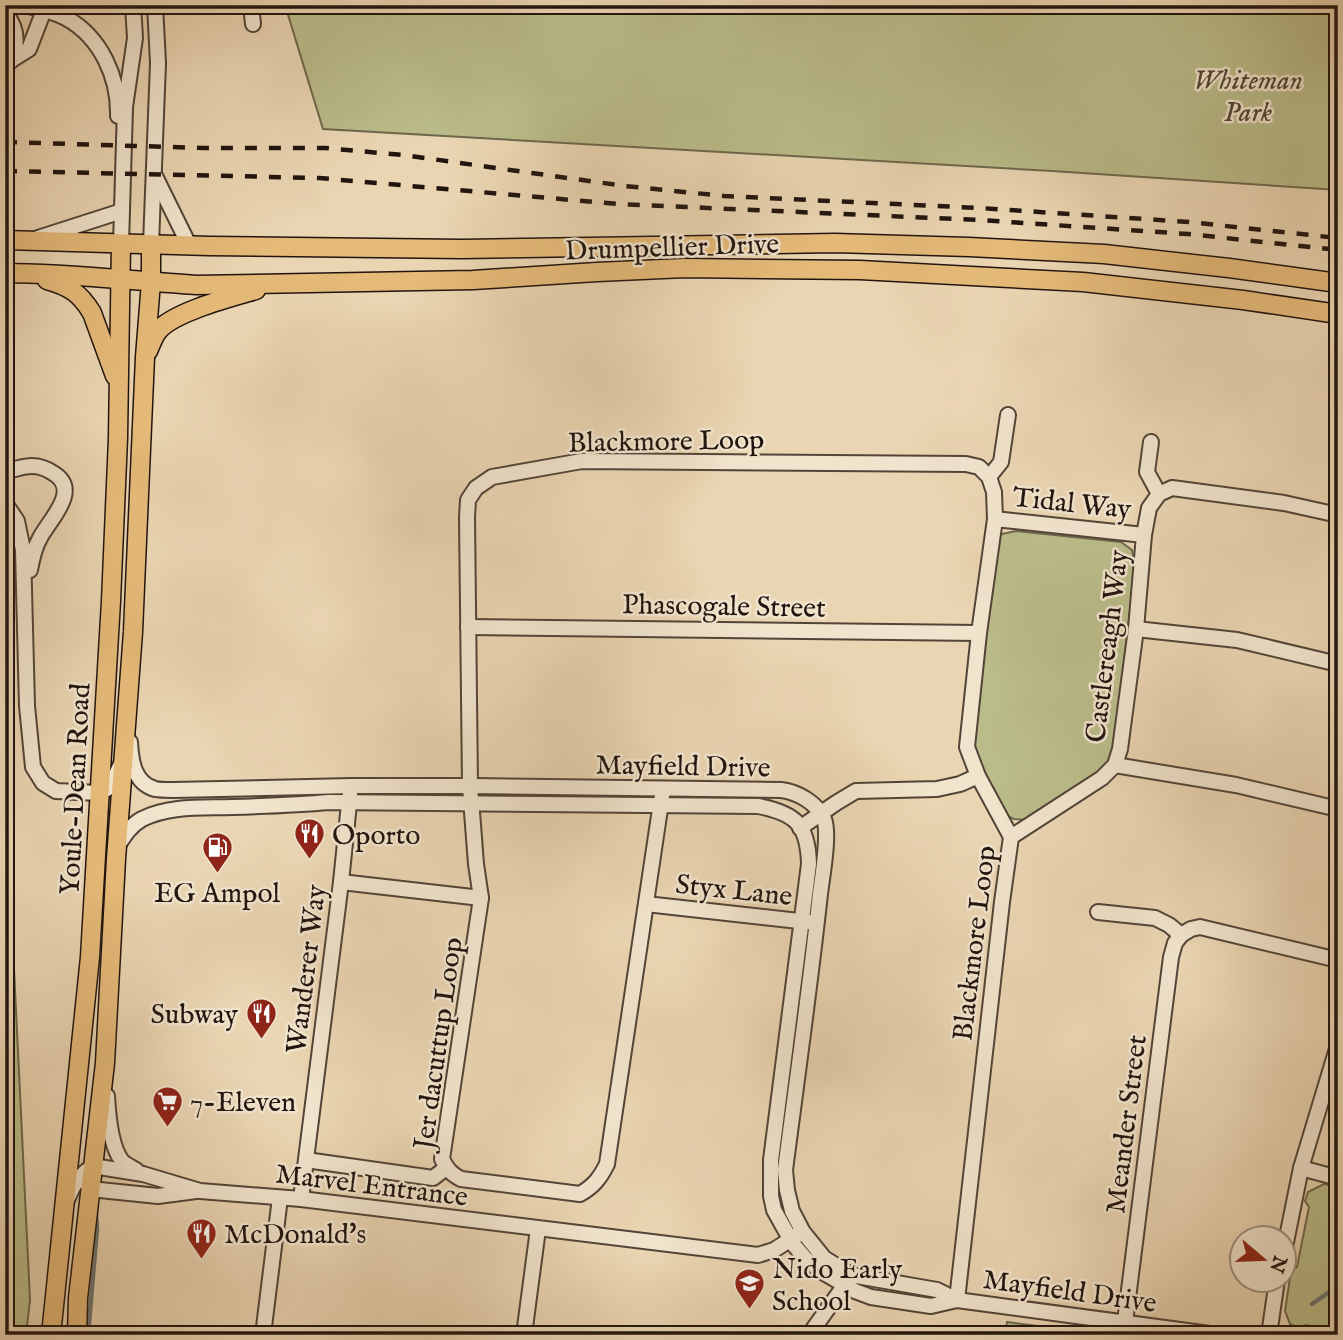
<svg xmlns="http://www.w3.org/2000/svg" width="1343" height="1340" viewBox="0 0 1343 1340" font-family="'IM FELL English',serif">
  <style>
    .green { fill: #babc8a; stroke: #6e684c; stroke-width: 2 }
    .lines { fill: none; stroke-linecap: round; stroke-linejoin: round }
    .stream { stroke: #6b7574; stroke-width: 4.5 }
    .minor-casing { stroke: #534438; stroke-width: 18 }
    .major-casing { stroke: #21140f; stroke-width: 21 }
    .minor { stroke: #f1e4cd; stroke-width: 14 }
    .major { stroke: #e5ba79; stroke-width: 18 }
    .rail { stroke: #21140f; stroke-width: 4.5; stroke-dasharray: 12 12; stroke-linecap: butt }
    .labels { text-anchor: middle; stroke-width: 5; stroke-linejoin: round; paint-order: stroke }
    .park-label { font-size: 28px; font-style: italic; fill: #4f4634; stroke: #f1e4cd }
    .street-label { font-size: 28px; fill: #21140f; stroke: #f1e4cd }
    .poi-label { font-size: 28px; fill: #21140f; stroke: #f1e4cd; text-anchor: start }
  </style>
  <rect width="100%" height="100%" fill="#ead5b2"/>
  <filter id="stains"><feTurbulence type="fractalNoise" baseFrequency=".00286" numOctaves="4"/><feColorMatrix values="0 0 0 0 .2 0 0 0 0 .09 0 0 0 0 .02 0 0 0 .5 -.17"/></filter>
  <radialGradient id="worn" r=".72"><stop offset=".6" stop-color="#630" stop-opacity="0"/><stop offset="1" stop-color="#630" stop-opacity=".3"/></radialGradient>
  <g class="green">
    <polygon points="285,5 1338,5 1338,190 1052,171 323,129"/>
    <polygon points="1016,531 1121,542 1132,550 1135,565 1113,758 1092,781 1028,820 1014,819 1003,814 973,758 994,544 1002,534"/>
    <polygon points="5,782 30,1300 26,1335 5,1335"/>
    <polygon points="1324,1184 1338,1187 1338,1331 1306,1325 1298,1328 1290,1324 1285,1311 1291,1271 1297,1267 1309,1207 1305,1201 1308,1192"/>
    <polygon points="1007,1322 1107,1335 1005,1335"/>
  </g>
  <g class="lines">
    <g class="stream">
      <polyline points="1312,1304 1338,1286"/>
      <polyline points="88,1335 97,1229 96,1213"/>
    </g>
    <defs>
      <g id="minor">
        <path d="M24 5C38 8 53 11 66 18 101 37 119 78 118 116"/>
        <polyline points="251,5 253,24"/>
        <path d="M5 13C18 28 18 44 11 61"/>
        <polyline points="5,64 29,49 46,5"/>
        <polyline points="155,176 189,245"/>
        <polyline points="38,238 122,211"/>
        <polyline points="121,244 125,107 135,38 133,5"/>
        <polyline points="151,244 158,63 155,5"/>
        <polyline points="1151,442 1147,472 1159,494"/>
        <path d="M5 471C14 470 23 466 32 466 39 466 47 469 53 473 82 490 49 520 40 538 34 548 32 559 30 570"/>
        <polyline points="989,477 1001,462 1008,415"/>
        <polyline points="5,503 17,521 23,550 27,706 33,767 43,783 56,791 99,793 107,789 112,783 121,764"/>
        <polyline points="995,519 1144,535"/>
        <polyline points="468,627 979,633"/>
        <polyline points="1136,629 1237,640 1338,664"/>
        <path d="M130 742C131 761 134 783 155 789 160 790 167 790 173 790L351 786H470L781 790C798 792 817 803 824 819 830 834 822 877 820 894 810 986 797 1078 785 1170L787 1190 792 1211 803 1232 824 1258 851 1275 937 1290 957 1300 1217 1335"/>
        <polyline points="1115,765 1236,785 1338,809"/>
        <path d="M663 789 607 1164C600 1178 594 1186 580 1194L461 1179C451 1174 447 1169 442 1159L481 898 476 864 470 786 467 517 468 500 476 488 492 477 582 461 966 464 979 467 989 477 994 492 995 519 979 633 967 747 978 776 1011 837 1002 902 957 1300"/>
        <polyline points="800,828 836,803 856,791 937,789 960,784 978,776"/>
        <polyline points="1011,837 1102,778 1115,765 1120,749 1136,629 1144,535 1149,508 1159,494 1172,488 1284,503 1338,515"/>
        <path d="M117 847C124 836 131 825 142 819 170 805 203 808 232 807 265 806 297 805 329 802L758 806C795 813 808 824 809 864L771 1160V1196L774 1210 793 1244 805 1258 819 1270 855 1291 871 1297 931 1306 957 1300"/>
        <polyline points="341,882 481,898"/>
        <polyline points="646,904 808,922"/>
        <polyline points="1098,912 1155,918 1169,925 1181,935 1191,929 1200,927 1338,960"/>
        <path d="M107 1096C108 1114 110 1146 122 1161 126 1165 131 1167 136 1170"/>
        <polyline points="306,1160 433,1178 446,1168"/>
        <polyline points="1301,1168 1338,1178"/>
        <polyline points="85,1180 90,1189 158,1196 196,1191"/>
        <path d="M68 1198C74 1183 80 1175 93 1166L143 1174 200 1191 301 1199 758 1255 774 1250 799 1234"/>
        <polyline points="301,1199 341,882 350,794"/>
        <polyline points="1284,1252 1301,1168 1338,1045"/>
        <polyline points="1125,1322 1171,957 1175,943 1181,935"/>
        <polyline points="263,1335 280,1198"/>
        <polyline points="524,1335 538,1229"/>
        <polyline points="809,1335 849,1279"/>
        <polyline points="1269,1335 1277,1280"/>
      </g>
      <g id="major">
        <polyline points="5,240 209,246 462,249 835,243 969,247 1104,254 1229,268 1338,283"/>
        <path d="M5 273C69 273 132 281 196 285L473 280 597 272 685 268 860 270 1083 282 1243 300 1338 314"/>
        <path d="M47 280C69 286 80 293 92 313L115 376"/>
        <path d="M148 351C151 344 154 336 158 331 173 312 232 297 256 290"/>
        <polyline points="51,1335 90,957 111,601 118,438 121,244"/>
        <polyline points="77,1335 78,1298 105,1063 116,859 133,632 145,357 151,282 151,244"/>
      </g>
    </defs>
    <use href="#minor" class="minor-casing"/>
    <use href="#major" class="major-casing"/>
    <use href="#minor" class="minor"/>
    <use href="#major" class="major"/>
    <g class="rail">
      <polyline points="5,142 203,148 325,148 403,155 625,186 724,196 980,208 1189,222 1338,238"/>
      <polyline points="5,171 319,178 618,204 979,220 1188,234 1338,250"/>
    </g>
  </g>
  <defs>
    <symbol id="restaurant-pin" viewBox="-11 -11 22 30"><path d="M0 17L-7.5 6A9.5 9.5 0 1 1 7.5 6Z" fill="#8f2418" stroke="#f1e4cd"/><path d="M-5-6h1v4h1v-4h1v4h1v-4h1v5L-1.5 .5V6h-2V.5L-5-1ZM5-6V6H3V1.5H1.5Q1.5-4 5-6Z" fill="#fff"/></symbol>
    <symbol id="fuel-pin" viewBox="-11 -11 22 30"><path d="M0 17L-7.5 6A9.5 9.5 0 1 1 7.5 6Z" fill="#8f2418" stroke="#f1e4cd"/><path d="M-5.5-6h7V0h2V4h1.3V-2.5L3-4.5l.8-.8L6-3V5H2.5V1h-1V6h-7ZM-4.2-4.7v3.2H.2V-4.7Z" fill="#fff"/></symbol>
    <symbol id="supermarket-pin" viewBox="-11 -11 22 30"><path d="M0 17L-7.5 6A9.5 9.5 0 1 1 7.5 6Z" fill="#8f2418" stroke="#f1e4cd"/><path d="M-6-5.5h2.5l.6 2H6L4.5 2H-2.5L-4.4-4H-6ZM-1.5 3.2a1.3 1.3 0 1 0 .1 0ZM3 3.2a1.3 1.3 0 1 0 .1 0Z" fill="#fff"/></symbol>
    <symbol id="school-pin" viewBox="-11 -11 22 30"><path d="M0 17L-7.5 6A9.5 9.5 0 1 1 7.5 6Z" fill="#8f2418" stroke="#f1e4cd"/><path d="M0-5L7-2L0 1L-7-2ZM-4 1L0 2.5L4 1V4Q0 6-4 4Z" fill="#fff"/></symbol>
  </defs>
  <g fill-rule="evenodd">
    <use href="#restaurant-pin" x="292" y="816" width="35" height="47"/>
    <use href="#fuel-pin" x="200" y="830" width="35" height="47"/>
    <use href="#restaurant-pin" x="244" y="996" width="35" height="47"/>
    <use href="#supermarket-pin" x="150" y="1084" width="35" height="47"/>
    <use href="#restaurant-pin" x="184" y="1216" width="35" height="47"/>
    <use href="#school-pin" x="732" y="1266" width="35" height="47"/>
  </g>
  <g class="labels">
    <g class="park-label">
      <text x="1248" y="89">Whiteman<tspan x="1248" dy="32">Park</tspan></text>
    </g>
    <g class="street-label">
      <text transform="translate(672 246) rotate(-2)" y="10">Drumpellier Drive</text>
      <text transform="translate(666 440) rotate(-1)" y="10">Blackmore Loop</text>
      <text transform="translate(1072 502) rotate(6)" y="10">Tidal Way</text>
      <text transform="translate(724 605) rotate(1)" y="10">Phascogale Street</text>
      <text transform="translate(1106 646) rotate(-83)" y="10">Castlereagh Way</text>
      <text transform="translate(683 765) rotate(1)" y="10">Mayfield Drive</text>
      <text transform="translate(74 789) rotate(-87)" y="10">Youle-Dean Road</text>
      <text transform="translate(734 889) rotate(6)" y="10">Styx Lane</text>
      <text transform="translate(973 943) rotate(-83)" y="10">Blackmore Loop</text>
      <text transform="translate(305 969) rotate(-83)" y="10">Wanderer Way</text>
      <text transform="translate(437 1043) rotate(-82)" y="10">Jer dacuttup Loop</text>
      <text transform="translate(1125 1124) rotate(-83)" y="10">Meander Street</text>
      <text transform="translate(372 1184) rotate(7)" y="10">Marvel Entrance</text>
      <text transform="translate(1070 1290) rotate(8)" y="10">Mayfield Drive</text>
    </g>
    <g class="poi-label">
      <text x="332" y="844">Oporto</text>
      <text x="217" y="902" text-anchor="middle">EG Ampol</text>
      <text x="238" y="1023" text-anchor="end">Subway</text>
      <text x="190" y="1111">7-Eleven</text>
      <text x="224" y="1243">McDonald's</text>
      <text x="772" y="1278">Nido Early<tspan x="772" dy="32">School</tspan></text>
    </g>
  </g>
  <rect width="1343" height="1340" fill="none" stroke="#ead5b2" stroke-width="28"/>
  <rect x="7" y="7" width="1329" height="1326" fill="none" stroke="#21140f" stroke-width="3.5"/>
  <rect x="14" y="14" width="1315" height="1312" fill="none" stroke="#21140f" stroke-width="2"/>
  <g transform="translate(1263 1259) rotate(109)"><circle r="33" fill="#f1e4cd" stroke="#9e9181" stroke-width="2"/>
  <path d="M0-5L12 26L0 18L-12 26Z" fill="#8f2418"/>
  <text y="-10" font-size="19" font-weight="bold" text-anchor="middle" fill="#21140f">N</text>
  </g>
  <rect width="100%" height="100%" filter="url(#stains)"/>
  <rect width="100%" height="100%" fill="url(#worn)"/>
</svg>
